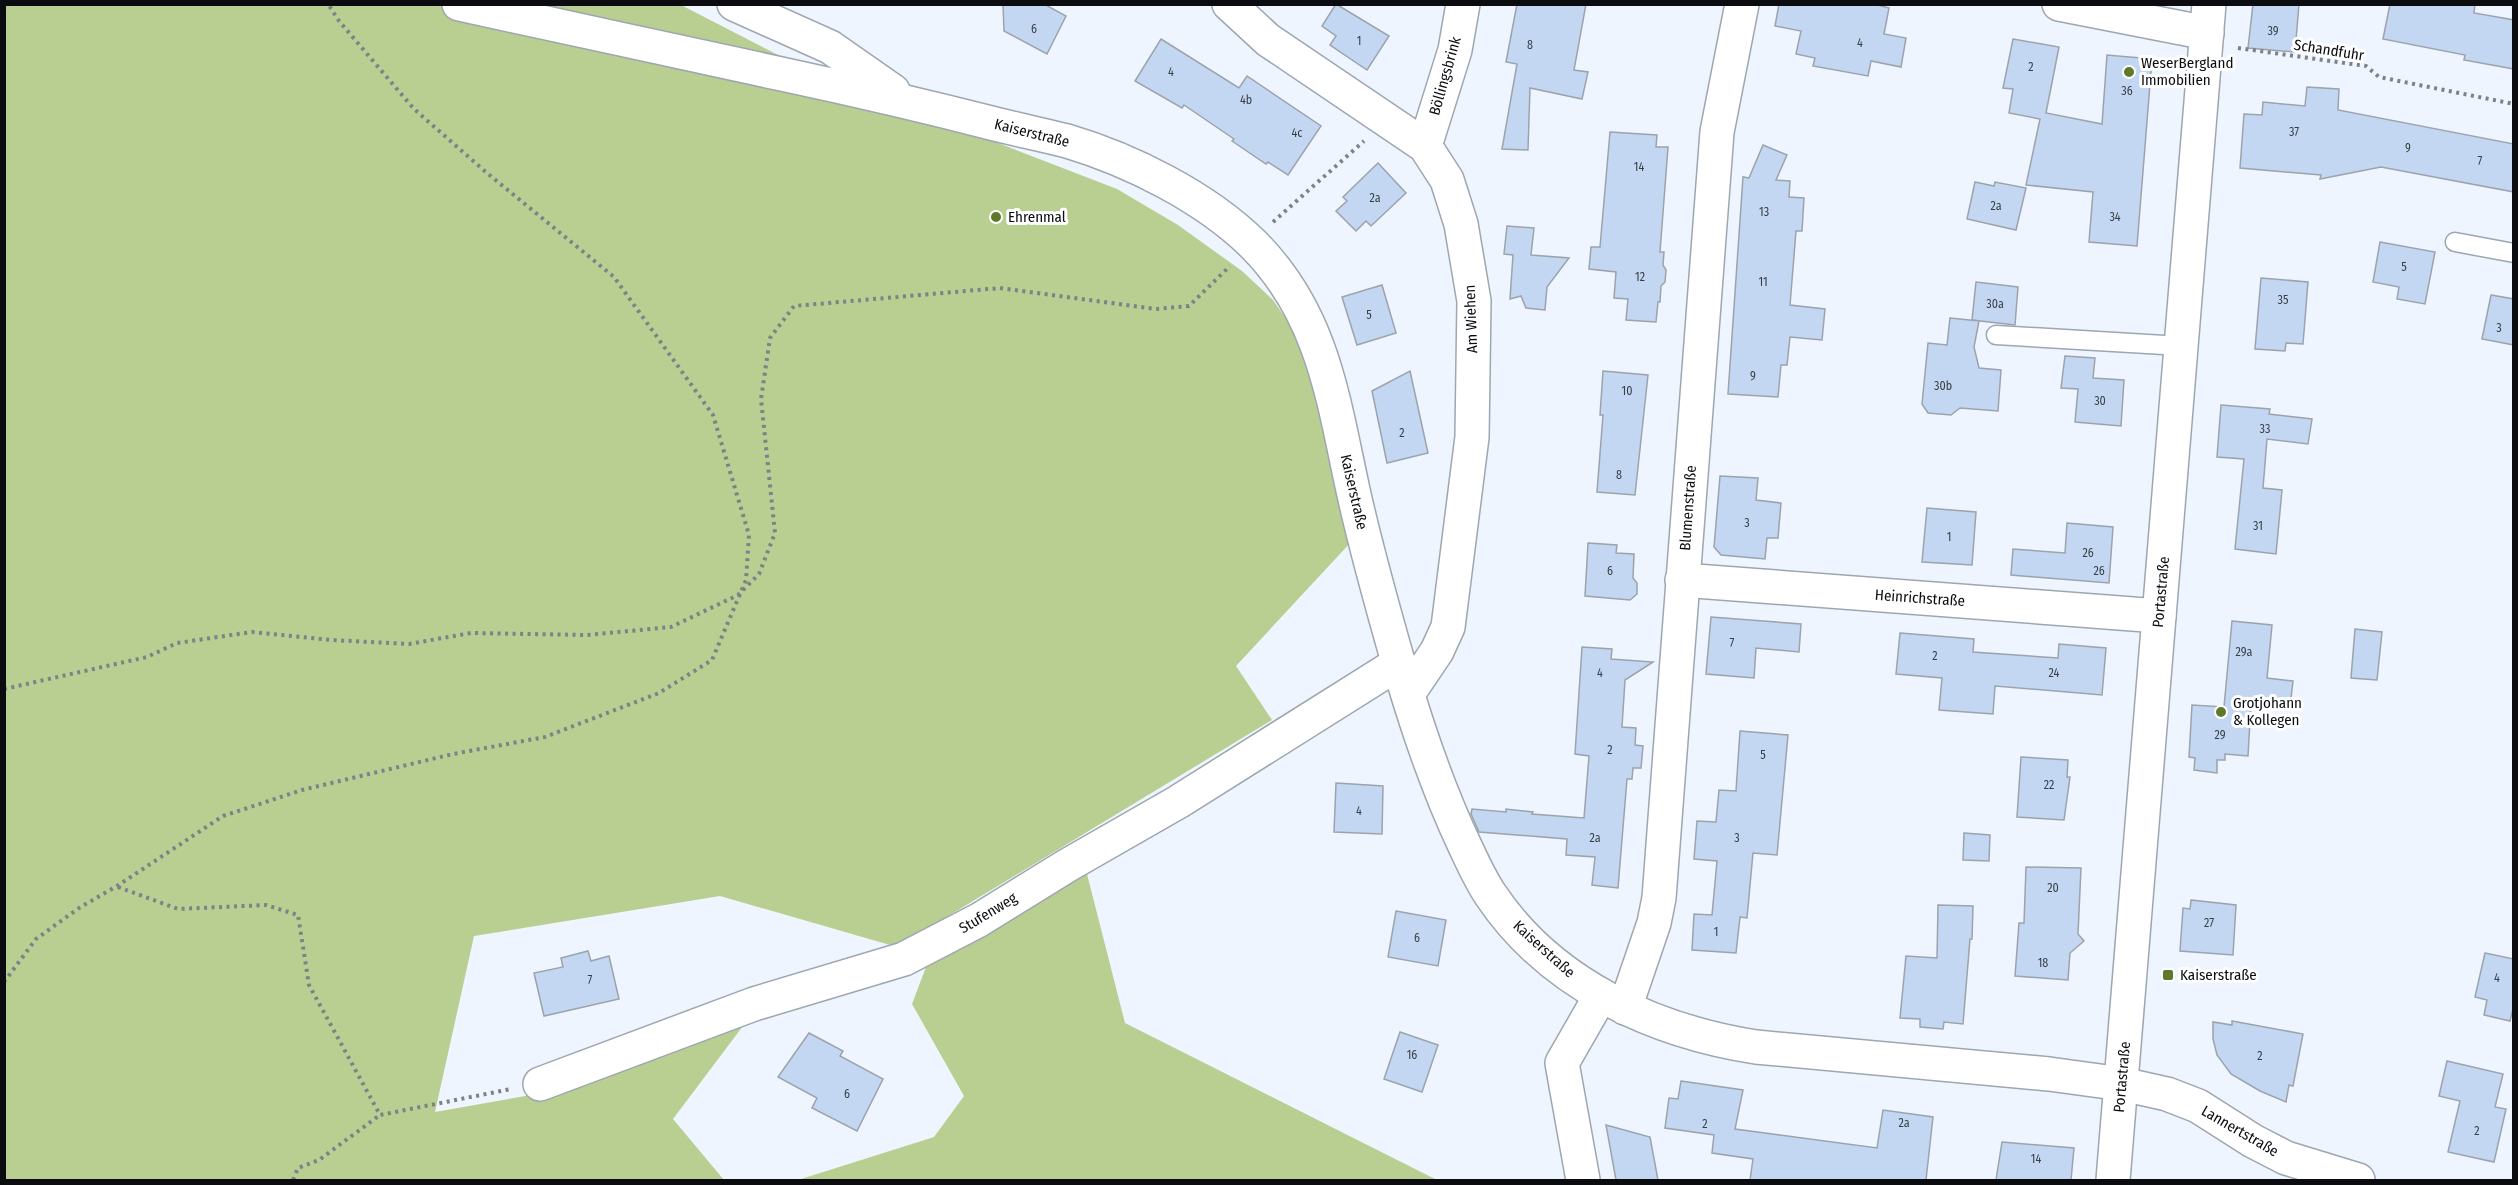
<svg xmlns="http://www.w3.org/2000/svg" width="2518" height="1185" viewBox="0 0 2518 1185" font-family="'Fira Sans Condensed',sans-serif">
  <style>
    .green { fill: #b8cf91 }
    .building { fill: #c3d7f2; stroke: #9ba3ad; stroke-width: 1.5 }
    .lines { fill: none; stroke-linecap: round; stroke-linejoin: round }
    .lane-casing { stroke: #9ea6b0; stroke-width: 21 }
    .street-casing { stroke: #9ea6b0; stroke-width: 36 }
    .secondary-casing { stroke: #9ea6b0; stroke-width: 36 }
    .path { stroke: #7d8188; stroke-width: 4; stroke-dasharray: 3 4.5; stroke-linecap: butt }
    .lane { stroke: #fff; stroke-width: 18 }
    .street { stroke: #fff; stroke-width: 33 }
    .secondary { stroke: #fff; stroke-width: 33 }
    .poi-dot { fill: #5f782a; stroke: #fff; stroke-width: 2 }
    .labels { text-anchor: middle; stroke-width: 6; stroke-linejoin: round; paint-order: stroke }
    .number-label { font-size: 12px; fill: #383f48 }
    .street-label { font-size: 15px; fill: #0a0c10; stroke: #fff }
    .poi-label { font-size: 15px; fill: #0a0c10; stroke: #fff; text-anchor: start }
  </style>
  <rect width="100%" height="100%" fill="#eef5fe"/>
  <g class="green">
    <polygon points="5,5 681,5 900,118 993,141 1117,189 1178,225 1242,271 1273,300 1295,332 1309,367 1352,541 1236,666 1272,720 897,947 720,896 474,936 435,1112 542,1093 749,1018 673,1119 724,1180 5,1180"/>
    <polygon points="1087,874 1125,1023 1437,1180 798,1180 934,1137 964,1096 912,1004 926,967"/>
  </g>
  <g class="building">
    <polygon points="1003,4 1044,4 1066,16 1047,54 1004,31"/>
    <polygon points="1336,4 1389,36 1367,70 1330,45 1336,36 1322,26"/>
    <polygon points="1517,4 1586,4 1574,70 1588,72 1582,99 1530,88 1528,150 1502,149 1517,64 1506,62"/>
    <polygon points="1779,4 1874,4 1889,8 1884,34 1906,38 1901,67 1871,61 1868,76 1813,66 1815,58 1796,54 1801,31 1775,26"/>
    <polygon points="2253,4 2299,4 2295,52 2248,48"/>
    <polygon points="2390,4 2475,4 2474,13 2514,20 2514,69 2464,60 2465,55 2383,39"/>
    <polygon points="1161,39 1239,88 1247,76 1321,126 1288,175 1268,162 1266,164 1232,141 1234,139 1184,105 1182,108 1135,81"/>
    <polygon points="2013,39 2059,47 2046,113 2102,124 2107,55 2152,59 2137,246 2089,242 2093,192 2026,185 2040,119 2009,113 2013,89 2003,88"/>
    <polygon points="2307,87 2339,89 2338,110 2514,144 2514,192 2381,167 2320,179 2321,175 2240,168 2244,114 2262,115 2263,102 2305,106"/>
    <polygon points="1610,132 1657,135 1656,147 1668,147 1660,252 1664,252 1663,265 1666,270 1665,282 1661,286 1660,302 1658,302 1656,322 1626,320 1628,299 1614,298 1616,272 1589,269 1591,247 1600,247"/>
    <polygon points="1763,145 1787,155 1776,180 1790,181 1789,197 1804,198 1802,231 1796,231 1790,305 1825,309 1822,340 1790,337 1787,365 1781,365 1778,397 1728,394 1743,177 1749,178"/>
    <polygon points="1378,163 1406,193 1371,226 1366,221 1356,231 1336,211 1347,201 1343,197"/>
    <polygon points="1975,182 1994,186 1995,182 2026,188 2016,230 1967,219"/>
    <polygon points="1507,226 1534,228 1531,255 1569,258 1547,287 1545,310 1526,308 1521,296 1510,299 1513,255 1504,254"/>
    <polygon points="2380,242 2435,252 2425,304 2397,299 2399,287 2373,282"/>
    <polygon points="2261,278 2308,282 2303,344 2286,343 2285,351 2255,349"/>
    <polygon points="1976,282 2018,287 2015,325 1972,320"/>
    <polygon points="1382,285 1396,333 1357,345 1342,297"/>
    <polygon points="2491,295 2514,299 2514,345 2482,339"/>
    <polygon points="1950,318 1979,321 1974,347 1979,368 2001,370 1998,411 1960,408 1951,415 1928,413 1922,404 1928,343 1947,345"/>
    <polygon points="2065,356 2095,358 2093,378 2124,380 2121,426 2075,422 2078,389 2061,388"/>
    <polygon points="1410,371 1428,453 1387,463 1372,391"/>
    <polygon points="1603,371 1648,375 1635,495 1597,492 1603,415 1600,415"/>
    <polygon points="2221,405 2270,409 2269,414 2312,419 2308,444 2267,439 2263,488 2282,490 2276,554 2235,549 2244,459 2217,457"/>
    <polygon points="1720,476 1758,478 1756,500 1781,503 1778,538 1767,538 1765,559 1721,555 1714,547"/>
    <polygon points="1927,508 1976,512 1972,565 1922,562"/>
    <polygon points="2067,523 2113,527 2109,583 2011,575 2013,549 2065,553"/>
    <polygon points="1588,543 1617,545 1616,553 1634,554 1633,578 1637,583 1637,594 1630,600 1585,596"/>
    <polygon points="1711,617 1801,624 1799,652 1756,648 1754,678 1706,674"/>
    <polygon points="2232,621 2272,625 2267,678 2293,681 2290,707 2251,703 2248,756 2225,754 2225,760 2217,760 2217,773 2194,770 2195,758 2189,757 2192,705 2224,707"/>
    <polygon points="2355,629 2382,632 2377,680 2351,678"/>
    <polygon points="1900,633 1974,639 1973,652 2058,658 2059,644 2106,648 2102,695 1995,686 1993,714 1939,710 1942,678 1896,674"/>
    <polygon points="1582,647 1612,649 1611,659 1653,662 1625,680 1622,727 1636,728 1635,745 1643,746 1641,768 1633,768 1632,779 1627,779 1618,888 1592,885 1595,857 1566,855 1567,839 1479,832 1471,814 1472,809 1506,812 1506,809 1533,812 1532,814 1584,818 1589,756 1575,754"/>
    <polygon points="1740,731 1788,735 1777,855 1753,853 1747,918 1740,917 1736,953 1692,950 1694,914 1712,915 1717,861 1694,859 1697,821 1716,822 1719,790 1736,791"/>
    <polygon points="2021,757 2068,760 2067,777 2070,777 2064,820 2017,817"/>
    <polygon points="1336,783 1383,786 1382,834 1334,832"/>
    <polygon points="1964,833 1990,835 1989,861 1963,860"/>
    <polygon points="2026,867 2081,868 2078,934 2084,941 2070,953 2068,980 2015,976 2019,923 2024,923"/>
    <polygon points="2191,900 2236,905 2233,955 2180,951 2183,908 2190,909"/>
    <polygon points="1938,905 1973,906 1972,939 1970,939 1963,1024 1944,1022 1943,1029 1920,1027 1920,1019 1900,1018 1906,956 1937,958"/>
    <polygon points="1396,911 1446,920 1438,966 1388,957"/>
    <polygon points="588,951 591,961 609,956 619,999 544,1016 534,973 563,967 561,958"/>
    <polygon points="2485,953 2514,959 2514,1004 2510,1021 2484,1015 2487,1000 2475,997"/>
    <polygon points="2232,1021 2303,1034 2293,1086 2289,1085 2286,1102 2260,1091 2231,1074 2217,1055 2213,1039 2213,1022 2232,1025"/>
    <polygon points="1400,1032 1438,1045 1422,1092 1384,1079"/>
    <polygon points="809,1033 843,1051 840,1056 883,1079 857,1131 812,1108 817,1098 778,1077"/>
    <polygon points="2447,1061 2503,1074 2495,1107 2506,1109 2494,1162 2448,1152 2460,1101 2439,1096"/>
    <polygon points="1681,1081 1743,1090 1735,1129 1877,1148 1883,1110 1933,1117 1926,1180 1750,1180 1753,1159 1712,1153 1714,1135 1665,1128 1669,1098 1678,1099"/>
    <polygon points="1606,1125 1650,1137 1658,1180 1616,1180"/>
    <polygon points="2002,1142 2074,1148 2071,1180 1996,1180"/>
  </g>
  <g class="lines">
    <defs>
      <g id="lane">
        <polyline points="2455,242 2514,253"/>
        <polyline points="1996,335 2181,346"/>
      </g>
      <g id="street">
        <path d="M459 4C568 28 677 51 786 75 856 90 925 106 995 124 1019 130 1043 135 1067 141 1131 160 1205 197 1253 244 1323 314 1333 399 1353 490 1367 554 1385 616 1403 679 1420 736 1439 791 1464 844 1472 861 1480 879 1490 894 1550 984 1653 1031 1756 1047L2049 1074 2122 1084 2167 1094 2198 1106 2253 1141 2286 1158 2358 1180"/>
        <polyline points="734,4 830,47 893,91"/>
        <polyline points="1229,4 1268,40 1425,146 1447,180 1461,224 1474,301 1472,437 1448,627 1437,651 1408,694"/>
        <polyline points="2059,4 2207,33"/>
        <polyline points="1425,146 1455,50 1463,4"/>
        <polyline points="1682,580 2159,616"/>
        <polyline points="1625,1008 1654,923 1659,898 1717,132 1742,4"/>
        <polyline points="540,1084 754,1004 904,959 979,920 1068,865 1178,802 1399,663"/>
        <polyline points="1583,1180 1562,1063 1601,995"/>
      </g>
      <polyline id="secondary" points="2113,1180 2209,4"/>
    </defs>
    <use href="#lane" class="lane-casing"/>
    <use href="#street" class="street-casing"/>
    <use href="#secondary" class="secondary-casing"/>
    <g class="path">
      <polyline points="2238,48 2366,66 2379,77 2514,104"/>
      <polyline points="1273,222 1364,141"/>
      <polyline points="4,689 147,657 177,643 252,632 332,640 409,644 471,633 587,635 671,627 738,595 759,574 775,533 761,399 770,338 794,306 1000,288 1156,309 1189,306 1230,266"/>
      <polyline points="118,887 178,909 266,905 298,915 309,985 380,1115 511,1089"/>
      <polyline points="4,982 36,939 79,908 117,886 223,816 302,790 453,754 545,737 659,693 712,660 746,580 749,535 713,415 614,277 487,173 414,109 339,21 328,4"/>
      <polyline points="293,1180 298,1168 319,1160 380,1115"/>
    </g>
    <use href="#lane" class="lane"/>
    <use href="#street" class="street"/>
    <use href="#secondary" class="secondary"/>
  </g>
  <g class="poi-dot">
    <circle cx="2129" cy="72" r="6"/>
    <circle cx="996" cy="217" r="6"/>
    <circle cx="2221" cy="712" r="6"/>
    <rect x="2162" y="969" width="12" height="12" rx="3"/>
  </g>
  <g class="labels">
    <g class="number-label">
      <text x="1034" y="33">6</text>
      <text x="2273" y="35">39</text>
      <text x="1359" y="45">1</text>
      <text x="1860" y="47">4</text>
      <text x="1530" y="49">8</text>
      <text x="2031" y="71">2</text>
      <text x="1171" y="76">4</text>
      <text x="2127" y="95">36</text>
      <text x="1246" y="104">4b</text>
      <text x="2294" y="136">37</text>
      <text x="1297" y="137">4c</text>
      <text x="2408" y="152">9</text>
      <text x="2480" y="165">7</text>
      <text x="1639" y="171">14</text>
      <text x="1375" y="202">2a</text>
      <text x="1996" y="210">2a</text>
      <text x="1764" y="216">13</text>
      <text x="2115" y="221">34</text>
      <text x="2404" y="271">5</text>
      <text x="1640" y="281">12</text>
      <text x="1763" y="286">11</text>
      <text x="2283" y="304">35</text>
      <text x="1995" y="308">30a</text>
      <text x="1369" y="319">5</text>
      <text x="2499" y="332">3</text>
      <text x="1753" y="380">9</text>
      <text x="1943" y="390">30b</text>
      <text x="1627" y="395">10</text>
      <text x="2100" y="405">30</text>
      <text x="2265" y="433">33</text>
      <text x="1402" y="437">2</text>
      <text x="1619" y="479">8</text>
      <text x="1747" y="527">3</text>
      <text x="2258" y="530">31</text>
      <text x="1949" y="541">1</text>
      <text x="2088" y="557">26</text>
      <text x="1610" y="575">6</text>
      <text x="2099" y="575">26</text>
      <text x="1732" y="647">7</text>
      <text x="2244" y="656">29a</text>
      <text x="1935" y="660">2</text>
      <text x="1600" y="677">4</text>
      <text x="2054" y="677">24</text>
      <text x="2220" y="739">29</text>
      <text x="1610" y="754">2</text>
      <text x="1763" y="759">5</text>
      <text x="2049" y="789">22</text>
      <text x="1359" y="815">4</text>
      <text x="1595" y="842">2a</text>
      <text x="1737" y="842">3</text>
      <text x="2053" y="892">20</text>
      <text x="2209" y="927">27</text>
      <text x="1716" y="936">1</text>
      <text x="1417" y="942">6</text>
      <text x="2043" y="967">18</text>
      <text x="2497" y="982">4</text>
      <text x="590" y="984">7</text>
      <text x="1412" y="1059">16</text>
      <text x="2260" y="1060">2</text>
      <text x="847" y="1098">6</text>
      <text x="1904" y="1127">2a</text>
      <text x="1705" y="1128">2</text>
      <text x="2477" y="1135">2</text>
      <text x="2036" y="1163">14</text>
    </g>
    <g class="street-label">
      <text transform="translate(2329 50) rotate(9)" y="5">Schandfuhr</text>
      <text transform="translate(1445 76) rotate(-74)" y="5">Böllingsbrink</text>
      <text transform="translate(1032 133) rotate(14)" y="5">Kaiserstraße</text>
      <text transform="translate(1471 319) rotate(-92)" y="5">Am Wiehen</text>
      <text transform="translate(1354 492) rotate(77)" y="5">Kaiserstraße</text>
      <text transform="translate(1688 508) rotate(-86)" y="5">Blumenstraße</text>
      <text transform="translate(2161 592) rotate(-85)" y="5">Portastraße</text>
      <text transform="translate(1920 598) rotate(4)" y="5">Heinrichstraße</text>
      <text transform="translate(988 913) rotate(-31)" y="5">Stufenweg</text>
      <text transform="translate(1544 949) rotate(42)" y="5">Kaiserstraße</text>
      <text transform="translate(2122 1077) rotate(-85)" y="5">Portastraße</text>
      <text transform="translate(2240 1131) rotate(30)" y="5">Lannertstraße</text>
    </g>
    <g class="poi-label">
      <text x="2141" y="68">WeserBergland<tspan x="2141" dy="17">Immobilien</tspan></text>
      <text x="1008" y="222">Ehrenmal</text>
      <text x="2233" y="708">Grotjohann<tspan x="2233" dy="17">&amp; Kollegen</tspan></text>
      <text x="2180" y="980">Kaiserstraße</text>
    </g>
  </g>
  <rect width="2518" height="1185" fill="none" stroke="#0a0c10" stroke-width="12"/>
</svg>
